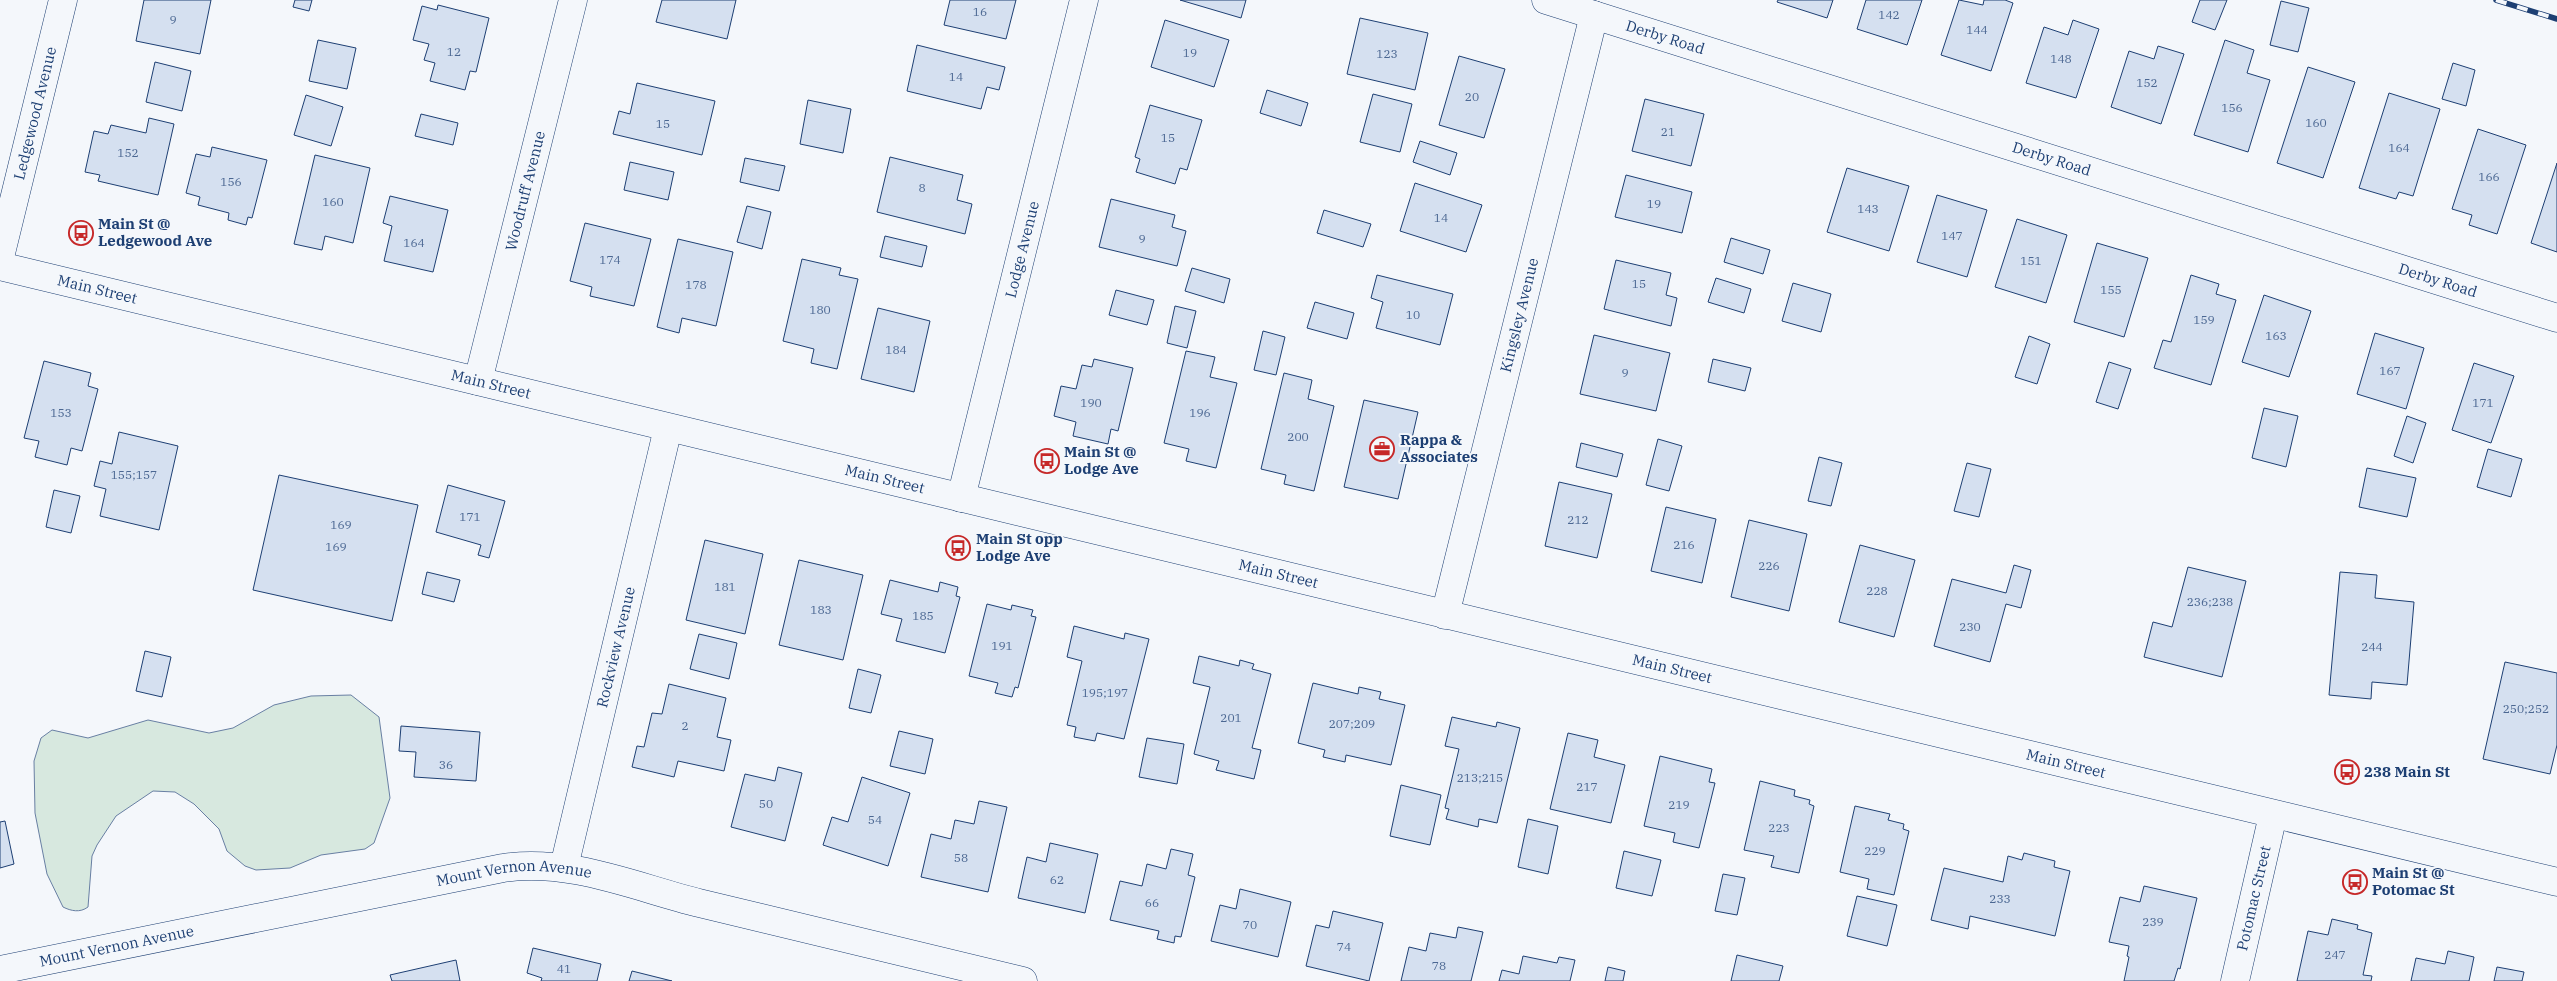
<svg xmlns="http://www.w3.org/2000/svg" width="2557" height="981" viewBox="0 0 2557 981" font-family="'IBM Plex Serif',serif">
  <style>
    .green { fill: #d7e8df; stroke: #687fa3 }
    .building { fill: #d5e0f0; stroke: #1d3f73 }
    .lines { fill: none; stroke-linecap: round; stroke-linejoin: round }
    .street-casing { stroke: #1d3f73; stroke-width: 29 }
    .primary-casing { stroke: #1d3f73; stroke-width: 29 }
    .street { stroke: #f4f7fb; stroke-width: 28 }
    .primary { stroke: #f4f7fb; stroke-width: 28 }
    .rail-casing { stroke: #1d3f73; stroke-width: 5.5 }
    .rail { stroke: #f4f7fb; stroke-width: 4; stroke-dasharray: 11; stroke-linecap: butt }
    .labels { text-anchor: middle; stroke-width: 4; stroke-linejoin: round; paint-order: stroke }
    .number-label { font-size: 12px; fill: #4b6792 }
    .street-label { font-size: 15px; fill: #1d3f73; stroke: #f4f7fb }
    .poi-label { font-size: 15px; font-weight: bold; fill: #1d3f73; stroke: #f4f7fb; text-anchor: start }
  </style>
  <rect width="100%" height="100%" fill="#f4f7fb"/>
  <path class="green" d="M351 695 379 717 390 798 374 843 365 849 321 855 290 868 256 870 245 866 227 851 219 829 194 804 175 792 153 791 116 816 97 845 92 856 88 907C80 913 71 911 63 907L47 874 35 813 34 761 41 738 52 730 88 738 148 720 209 733 233 728 274 705 311 696Z"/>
  <g class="building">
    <polygon points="144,0 211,0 200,54 136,41"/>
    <polygon points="295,0 312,0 309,11 293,7"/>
    <polygon points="662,0 736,0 727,39 656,22"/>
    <polygon points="950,0 1016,0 1006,39 944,25"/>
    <polygon points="1180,0 1246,0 1241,18"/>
    <polygon points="1778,0 1833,0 1827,18 1777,2"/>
    <polygon points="1866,0 1922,0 1907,45 1857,29"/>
    <polygon points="1959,0 1983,5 1984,0 2005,0 2013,3 1991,71 1941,55"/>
    <polygon points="2200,0 2227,0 2215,30 2192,22"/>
    <polygon points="2281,1 2309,8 2298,52 2270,45"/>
    <polygon points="438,5 489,18 476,72 470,71 465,90 430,81 435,63 424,60 429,44 413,40 422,6 437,10"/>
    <polygon points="1360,18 1428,33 1415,90 1347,74"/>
    <polygon points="1165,20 1229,40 1214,87 1151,67"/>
    <polygon points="2073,20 2099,29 2076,98 2026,83 2044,27 2068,35"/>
    <polygon points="318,40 356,48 347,89 309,81"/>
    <polygon points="2225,40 2254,50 2247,73 2270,80 2248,152 2194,135"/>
    <polygon points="917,45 1005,67 999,90 987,87 981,109 907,91"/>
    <polygon points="2158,46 2184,54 2161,124 2111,107 2129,51 2154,59"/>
    <polygon points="1459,56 1505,69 1484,138 1439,125"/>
    <polygon points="155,62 191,71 182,111 146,102"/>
    <polygon points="2453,63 2475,70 2466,106 2442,99"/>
    <polygon points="2308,67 2355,82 2323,178 2277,163"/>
    <polygon points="637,83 715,101 702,155 613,134 619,111 630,114"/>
    <polygon points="1267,90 1308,103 1301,126 1260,113"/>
    <polygon points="2389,93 2440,109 2413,196 2399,192 2396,199 2359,188"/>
    <polygon points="1373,94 1412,104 1400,152 1360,142"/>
    <polygon points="306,95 343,107 331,146 294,135"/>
    <polygon points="1645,99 1704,114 1691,166 1632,151"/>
    <polygon points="808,100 851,109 843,153 800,144"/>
    <polygon points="1150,105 1202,120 1187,170 1180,168 1175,184 1136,172 1140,159 1135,157"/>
    <polygon points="421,114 458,123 453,145 415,136"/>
    <polygon points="149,118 174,124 158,195 98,181 100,175 85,172 94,131 108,134 111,125 146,133"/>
    <polygon points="2478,129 2526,145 2497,234 2469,225 2472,215 2452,209"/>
    <polygon points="1420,141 1457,153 1450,175 1413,162"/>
    <polygon points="212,147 267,160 252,218 248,217 246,225 228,220 229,213 198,205 200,197 186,193 196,154 210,157"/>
    <polygon points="315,155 370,168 353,243 325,236 322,250 294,244"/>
    <polygon points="890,157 963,175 957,200 972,204 965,234 877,212"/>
    <polygon points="745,158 785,166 779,191 740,182"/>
    <polygon points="630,162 674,172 668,200 624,190"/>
    <polygon points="2557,163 2557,252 2531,243"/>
    <polygon points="1847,168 1909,186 1889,251 1827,232"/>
    <polygon points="1626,175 1692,192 1682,233 1615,217"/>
    <polygon points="1415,183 1482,205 1466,252 1400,231"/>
    <polygon points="1937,195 1987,210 1967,277 1917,262"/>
    <polygon points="390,196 448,210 433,272 384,261 392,226 383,223"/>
    <polygon points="1111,199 1175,215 1172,227 1186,231 1177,266 1099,247"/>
    <polygon points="747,206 771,212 762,249 737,242"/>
    <polygon points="1324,210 1371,224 1363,247 1317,233"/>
    <polygon points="2017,219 2067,235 2046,303 1995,287"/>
    <polygon points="585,223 651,239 634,306 590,296 592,287 570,281"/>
    <polygon points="885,236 927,246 922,267 880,257"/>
    <polygon points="1731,238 1770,250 1763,274 1724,262"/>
    <polygon points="678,239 733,252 716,326 682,318 679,333 657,327"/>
    <polygon points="2097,243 2148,258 2124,337 2074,322"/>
    <polygon points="802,259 841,268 839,275 858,279 837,369 811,363 814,349 783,341"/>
    <polygon points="1616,260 1671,273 1666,295 1677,298 1671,326 1604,309"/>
    <polygon points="1192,268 1230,279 1224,303 1185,291"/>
    <polygon points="1377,275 1453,294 1440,345 1376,328 1383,302 1371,298"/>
    <polygon points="2191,275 2219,284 2216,294 2236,300 2211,385 2154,368 2163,340 2171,342"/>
    <polygon points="1716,278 1751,289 1744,313 1708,302"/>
    <polygon points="1793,283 1831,294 1821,332 1782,321"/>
    <polygon points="1116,290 1154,300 1147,325 1109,315"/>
    <polygon points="2264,295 2311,311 2289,377 2242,362"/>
    <polygon points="1315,302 1354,313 1347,339 1307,328"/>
    <polygon points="1175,306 1196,311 1187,348 1167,343"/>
    <polygon points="878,308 930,321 914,392 861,379"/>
    <polygon points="1263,331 1285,337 1276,375 1254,370"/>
    <polygon points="2375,333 2424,348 2406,409 2357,394"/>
    <polygon points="1594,335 1670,353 1656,411 1580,394"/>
    <polygon points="2029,336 2050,344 2037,384 2015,377"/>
    <polygon points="1186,351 1215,357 1210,377 1237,383 1216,468 1186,461 1189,449 1164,443"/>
    <polygon points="1094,359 1133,368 1118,431 1111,429 1108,444 1073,436 1076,422 1054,416 1061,386 1076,389 1082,365 1092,367"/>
    <polygon points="1713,359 1751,368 1745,391 1708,382"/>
    <polygon points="44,361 91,373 88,386 98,389 82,451 71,448 67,465 35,457 39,441 24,438"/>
    <polygon points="2109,362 2131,369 2118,409 2096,402"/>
    <polygon points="2474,363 2514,376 2491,443 2452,430"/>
    <polygon points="1284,373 1312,380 1308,399 1334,406 1314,491 1284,484 1286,475 1261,469"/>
    <polygon points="1364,400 1418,412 1398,499 1344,487"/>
    <polygon points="2264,408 2298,416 2286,467 2252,458"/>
    <polygon points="2407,416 2426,423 2413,463 2394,456"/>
    <polygon points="119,432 178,446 159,530 100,516 106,489 94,486 100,461 112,464"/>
    <polygon points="1658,439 1682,446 1669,491 1646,485"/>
    <polygon points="1581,443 1623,454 1617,477 1576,467"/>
    <polygon points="2488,449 2522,459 2511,497 2477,487"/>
    <polygon points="1819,457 1842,463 1831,506 1808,501"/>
    <polygon points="1967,463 1991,469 1979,517 1954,511"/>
    <polygon points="2367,468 2416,478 2407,517 2359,507"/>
    <polygon points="279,475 418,505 392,621 253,590"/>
    <polygon points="1559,482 1612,494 1597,558 1545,546"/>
    <polygon points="448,485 505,501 489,558 478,555 481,545 436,532"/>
    <polygon points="54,490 80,496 71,533 46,527"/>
    <polygon points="1666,507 1716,519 1702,583 1651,571"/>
    <polygon points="1749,520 1807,534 1789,611 1731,597"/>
    <polygon points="705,540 763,554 745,634 686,620"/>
    <polygon points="1860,545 1915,560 1894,637 1839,622"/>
    <polygon points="799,560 863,575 843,660 779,645"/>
    <polygon points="2014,565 2031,570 2021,608 2006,604 1990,662 1934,646 1952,579 2006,593"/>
    <polygon points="2188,567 2246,581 2222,677 2144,657 2153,622 2172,627"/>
    <polygon points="427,572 460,580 454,602 422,594"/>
    <polygon points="2340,572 2377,575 2375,598 2414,602 2407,685 2372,682 2371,699 2329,695"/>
    <polygon points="890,580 938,592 940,582 958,587 956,596 960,597 945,653 896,641 902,619 881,614"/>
    <polygon points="987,604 1011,610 1012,605 1033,610 1031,616 1036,617 1018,688 1015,687 1012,697 995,693 998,683 969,676"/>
    <polygon points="1074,626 1124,639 1125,633 1149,639 1124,739 1097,733 1095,741 1074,737 1076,727 1067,725 1082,661 1067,657"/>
    <polygon points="699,634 737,643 729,679 690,669"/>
    <polygon points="145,651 171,657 162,697 136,691"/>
    <polygon points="1199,656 1239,666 1240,660 1254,664 1252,669 1271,674 1252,748 1261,750 1254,779 1216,770 1219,761 1194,754 1210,687 1193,683"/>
    <polygon points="2505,662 2557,673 2557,745 2550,774 2483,759"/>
    <polygon points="858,669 881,675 871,713 849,708"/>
    <polygon points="1313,683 1358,694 1359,687 1381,692 1379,699 1405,705 1391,765 1346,755 1345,762 1323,757 1325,750 1298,743"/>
    <polygon points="669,684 726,698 717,737 731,740 724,771 678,761 674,777 632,767 637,746 644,747 652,713 662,714"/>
    <polygon points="1452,717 1496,727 1497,722 1520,728 1497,823 1479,819 1478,827 1446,819 1449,809 1445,808 1459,749 1445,746"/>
    <polygon points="401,726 480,732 476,781 414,777 416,752 399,751"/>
    <polygon points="899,731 933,739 925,774 890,766"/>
    <polygon points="1568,733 1598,740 1594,757 1625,765 1611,823 1550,809"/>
    <polygon points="1147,738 1184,744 1177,784 1139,777"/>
    <polygon points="1660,756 1712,769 1709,782 1715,783 1699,848 1673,842 1675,833 1644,826"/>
    <polygon points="778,767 802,773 785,841 731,827 745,774 775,781"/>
    <polygon points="862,777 910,793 888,866 823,845 832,817 848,822"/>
    <polygon points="1760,781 1795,790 1794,796 1810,800 1809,804 1814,806 1799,873 1771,867 1774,856 1744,850"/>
    <polygon points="1401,785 1441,795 1430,845 1390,836"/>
    <polygon points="979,801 1007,807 988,892 921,877 931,834 951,839 955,820 974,824"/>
    <polygon points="1855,806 1890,814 1888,820 1904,824 1903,829 1909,831 1894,895 1867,889 1869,879 1840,872"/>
    <polygon points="1528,819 1558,826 1548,874 1518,867"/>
    <polygon points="5,821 14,864 0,868 0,822"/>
    <polygon points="1050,843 1098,854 1085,913 1018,898 1027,857 1046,862"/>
    <polygon points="1171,849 1193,854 1188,875 1195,877 1181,937 1175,936 1174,943 1157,939 1159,931 1110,920 1120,881 1142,886 1147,864 1166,869"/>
    <polygon points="1624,851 1661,860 1652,896 1616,888"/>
    <polygon points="2024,853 2055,861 2054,867 2070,871 2055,936 1970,916 1968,929 1931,920 1944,868 2003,882 2008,856 2022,860"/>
    <polygon points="1723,874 1745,878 1737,915 1715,911"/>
    <polygon points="2144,886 2197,898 2180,969 2178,968 2174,981 2124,981 2129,957 2127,956 2129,946 2109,942 2120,897 2140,902"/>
    <polygon points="1240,889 1291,902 1278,957 1211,941 1220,905 1236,909"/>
    <polygon points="1857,896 1897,905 1887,946 1847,936"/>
    <polygon points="1333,911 1383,923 1369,981 1306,966 1316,925 1329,928"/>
    <polygon points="2332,919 2358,925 2357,929 2372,933 2363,975 2372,976 2371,981 2297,981 2308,931 2328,935"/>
    <polygon points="1458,927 1483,932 1471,981 1401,981 1409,947 1426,951 1430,933 1456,938"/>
    <polygon points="533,948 601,964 597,981 541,981 542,978 527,973"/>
    <polygon points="2448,951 2474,957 2469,981 2411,981 2416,958 2445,964"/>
    <polygon points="1737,955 1783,966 1779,981 1731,981"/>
    <polygon points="1523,956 1557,963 1559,957 1575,960 1570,981 1499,981 1502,970 1519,974"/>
    <polygon points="456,960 460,981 392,981 390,975"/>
    <polygon points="1608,967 1625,971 1623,981 1605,981"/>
    <polygon points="2497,967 2524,972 2522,981 2494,981"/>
    <polygon points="632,971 672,981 629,981"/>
  </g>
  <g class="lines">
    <defs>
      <g id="street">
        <path id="s1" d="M1546 0 2557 318"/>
        <path id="s2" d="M0 257 63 0"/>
        <path id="s3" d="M478 381 573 0"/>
        <path id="s4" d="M961 498 1084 0"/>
        <path id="s5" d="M1445 615 1594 15"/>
        <path id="s6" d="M564 867 668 428"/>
        <path id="s7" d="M0 970 503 868C570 858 635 887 699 903 807 929 915 955 1023 981"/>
        <path id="s8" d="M2235 981 2273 815"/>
      </g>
      <g id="primary">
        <path id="s9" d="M0 266 2557 882"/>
      </g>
    </defs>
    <use href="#street" class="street-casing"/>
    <use href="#primary" class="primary-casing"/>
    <use href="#street" class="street"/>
    <use href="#primary" class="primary"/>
    <defs>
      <polyline id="rail" points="2496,0 2557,19"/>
    </defs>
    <use href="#rail" class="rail-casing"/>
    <use href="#rail" class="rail"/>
  </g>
  <defs>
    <symbol id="bus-ring" viewBox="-11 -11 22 22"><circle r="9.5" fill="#f4f7fb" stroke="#c62828" stroke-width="1.5"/><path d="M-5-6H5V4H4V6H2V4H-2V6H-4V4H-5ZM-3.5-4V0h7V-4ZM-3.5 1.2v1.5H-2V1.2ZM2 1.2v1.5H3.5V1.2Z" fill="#c62828"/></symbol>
    <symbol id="office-ring" viewBox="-11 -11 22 22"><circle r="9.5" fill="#f4f7fb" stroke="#c62828" stroke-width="1.5"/><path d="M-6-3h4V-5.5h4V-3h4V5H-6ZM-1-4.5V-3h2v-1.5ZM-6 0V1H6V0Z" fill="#c62828"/></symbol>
  </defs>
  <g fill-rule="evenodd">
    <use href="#bus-ring" x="67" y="219" width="28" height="28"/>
    <use href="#office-ring" x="1368" y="435" width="28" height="28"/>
    <use href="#bus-ring" x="1033" y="447" width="28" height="28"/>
    <use href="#bus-ring" x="944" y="534" width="28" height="28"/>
    <use href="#bus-ring" x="2333" y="758" width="28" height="28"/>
    <use href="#bus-ring" x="2341" y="868" width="28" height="28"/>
  </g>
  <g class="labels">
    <g class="number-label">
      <text x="980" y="16">16</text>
      <text x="1889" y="19">142</text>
      <text x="173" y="24">9</text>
      <text x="1977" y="34">144</text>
      <text x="454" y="56">12</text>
      <text x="1190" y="57">19</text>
      <text x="1387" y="58">123</text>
      <text x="2061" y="63">148</text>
      <text x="956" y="81">14</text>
      <text x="2147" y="87">152</text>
      <text x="1472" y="101">20</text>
      <text x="2232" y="112">156</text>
      <text x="2316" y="127">160</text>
      <text x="663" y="128">15</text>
      <text x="1668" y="136">21</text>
      <text x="1168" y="142">15</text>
      <text x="2399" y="152">164</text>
      <text x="128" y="157">152</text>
      <text x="2489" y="181">166</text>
      <text x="231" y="186">156</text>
      <text x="922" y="192">8</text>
      <text x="333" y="206">160</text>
      <text x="1654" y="208">19</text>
      <text x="1868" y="213">143</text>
      <text x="1441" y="222">14</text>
      <text x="1952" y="240">147</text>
      <text x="1142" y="243">9</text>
      <text x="414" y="247">164</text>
      <text x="610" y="264">174</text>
      <text x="2031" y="265">151</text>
      <text x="1639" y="288">15</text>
      <text x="696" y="289">178</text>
      <text x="2111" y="294">155</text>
      <text x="820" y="314">180</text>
      <text x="1413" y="319">10</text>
      <text x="2204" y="324">159</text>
      <text x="2276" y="340">163</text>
      <text x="896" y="354">184</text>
      <text x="2390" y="375">167</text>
      <text x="1625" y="377">9</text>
      <text x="1091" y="407">190</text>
      <text x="2483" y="407">171</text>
      <text x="61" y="417">153</text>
      <text x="1200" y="417">196</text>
      <text x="1298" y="441">200</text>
      <text x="134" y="479">155;157</text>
      <text x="470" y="521">171</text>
      <text x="1578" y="524">212</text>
      <text x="341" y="529">169</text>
      <text x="1684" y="549">216</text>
      <text x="336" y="551">169</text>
      <text x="1769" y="570">226</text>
      <text x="725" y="591">181</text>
      <text x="1877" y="595">228</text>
      <text x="2210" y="606">236;238</text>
      <text x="821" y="614">183</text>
      <text x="923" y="620">185</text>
      <text x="1970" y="631">230</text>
      <text x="1002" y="650">191</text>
      <text x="2372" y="651">244</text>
      <text x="1105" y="697">195;197</text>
      <text x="2526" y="713">250;252</text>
      <text x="1231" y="722">201</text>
      <text x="1352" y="728">207;209</text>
      <text x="685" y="730">2</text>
      <text x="446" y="769">36</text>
      <text x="1480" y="782">213;215</text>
      <text x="1587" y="791">217</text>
      <text x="766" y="808">50</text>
      <text x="1679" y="809">219</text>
      <text x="875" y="824">54</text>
      <text x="1779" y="832">223</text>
      <text x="1875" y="855">229</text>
      <text x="961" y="862">58</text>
      <text x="1057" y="884">62</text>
      <text x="2000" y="903">233</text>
      <text x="1152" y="907">66</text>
      <text x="2153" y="926">239</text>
      <text x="1250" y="929">70</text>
      <text x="1344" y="951">74</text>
      <text x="2335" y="959">247</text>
      <text x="1439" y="970">78</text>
      <text x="564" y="973">41</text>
    </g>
    <g class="street-label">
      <text dy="5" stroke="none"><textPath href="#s1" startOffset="125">Derby Road</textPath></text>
      <text dy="5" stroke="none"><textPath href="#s2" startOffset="148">Ledgewood Avenue</textPath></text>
      <text dy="5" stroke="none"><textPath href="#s1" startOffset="530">Derby Road</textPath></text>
      <text dy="5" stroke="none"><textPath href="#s3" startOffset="196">Woodruff Avenue</textPath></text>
      <text dy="5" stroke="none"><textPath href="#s4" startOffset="256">Lodge Avenue</textPath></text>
      <text dy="5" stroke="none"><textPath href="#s1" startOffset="935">Derby Road</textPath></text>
      <text dy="5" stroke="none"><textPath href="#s9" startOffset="100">Main Street</textPath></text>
      <text dy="5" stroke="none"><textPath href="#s5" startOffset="309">Kingsley Avenue</textPath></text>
      <text dy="5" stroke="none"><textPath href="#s9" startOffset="505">Main Street</textPath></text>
      <text dy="5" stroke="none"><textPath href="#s9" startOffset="910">Main Street</textPath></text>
      <text dy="5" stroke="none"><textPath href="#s9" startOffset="1315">Main Street</textPath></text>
      <text dy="5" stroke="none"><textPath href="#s6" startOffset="226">Rockview Avenue</textPath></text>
      <text dy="5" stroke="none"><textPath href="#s9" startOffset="1720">Main Street</textPath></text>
      <text dy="5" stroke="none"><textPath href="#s9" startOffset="2125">Main Street</textPath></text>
      <text dy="5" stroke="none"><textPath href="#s7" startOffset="524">Mount Vernon Avenue</textPath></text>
      <text dy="5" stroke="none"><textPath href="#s8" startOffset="85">Potomac Street</textPath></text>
      <text dy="5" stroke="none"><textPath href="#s7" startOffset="119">Mount Vernon Avenue</textPath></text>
    </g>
    <g class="poi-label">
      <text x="98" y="229">Main St @<tspan x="98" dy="17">Ledgewood Ave</tspan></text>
      <text x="1400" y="445">Rappa &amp;<tspan x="1400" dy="17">Associates</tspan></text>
      <text x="1064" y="457">Main St @<tspan x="1064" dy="17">Lodge Ave</tspan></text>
      <text x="976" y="544">Main St opp<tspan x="976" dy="17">Lodge Ave</tspan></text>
      <text x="2364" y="777">238 Main St</text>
      <text x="2372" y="878">Main St @<tspan x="2372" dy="17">Potomac St</tspan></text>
    </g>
  </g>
</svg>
